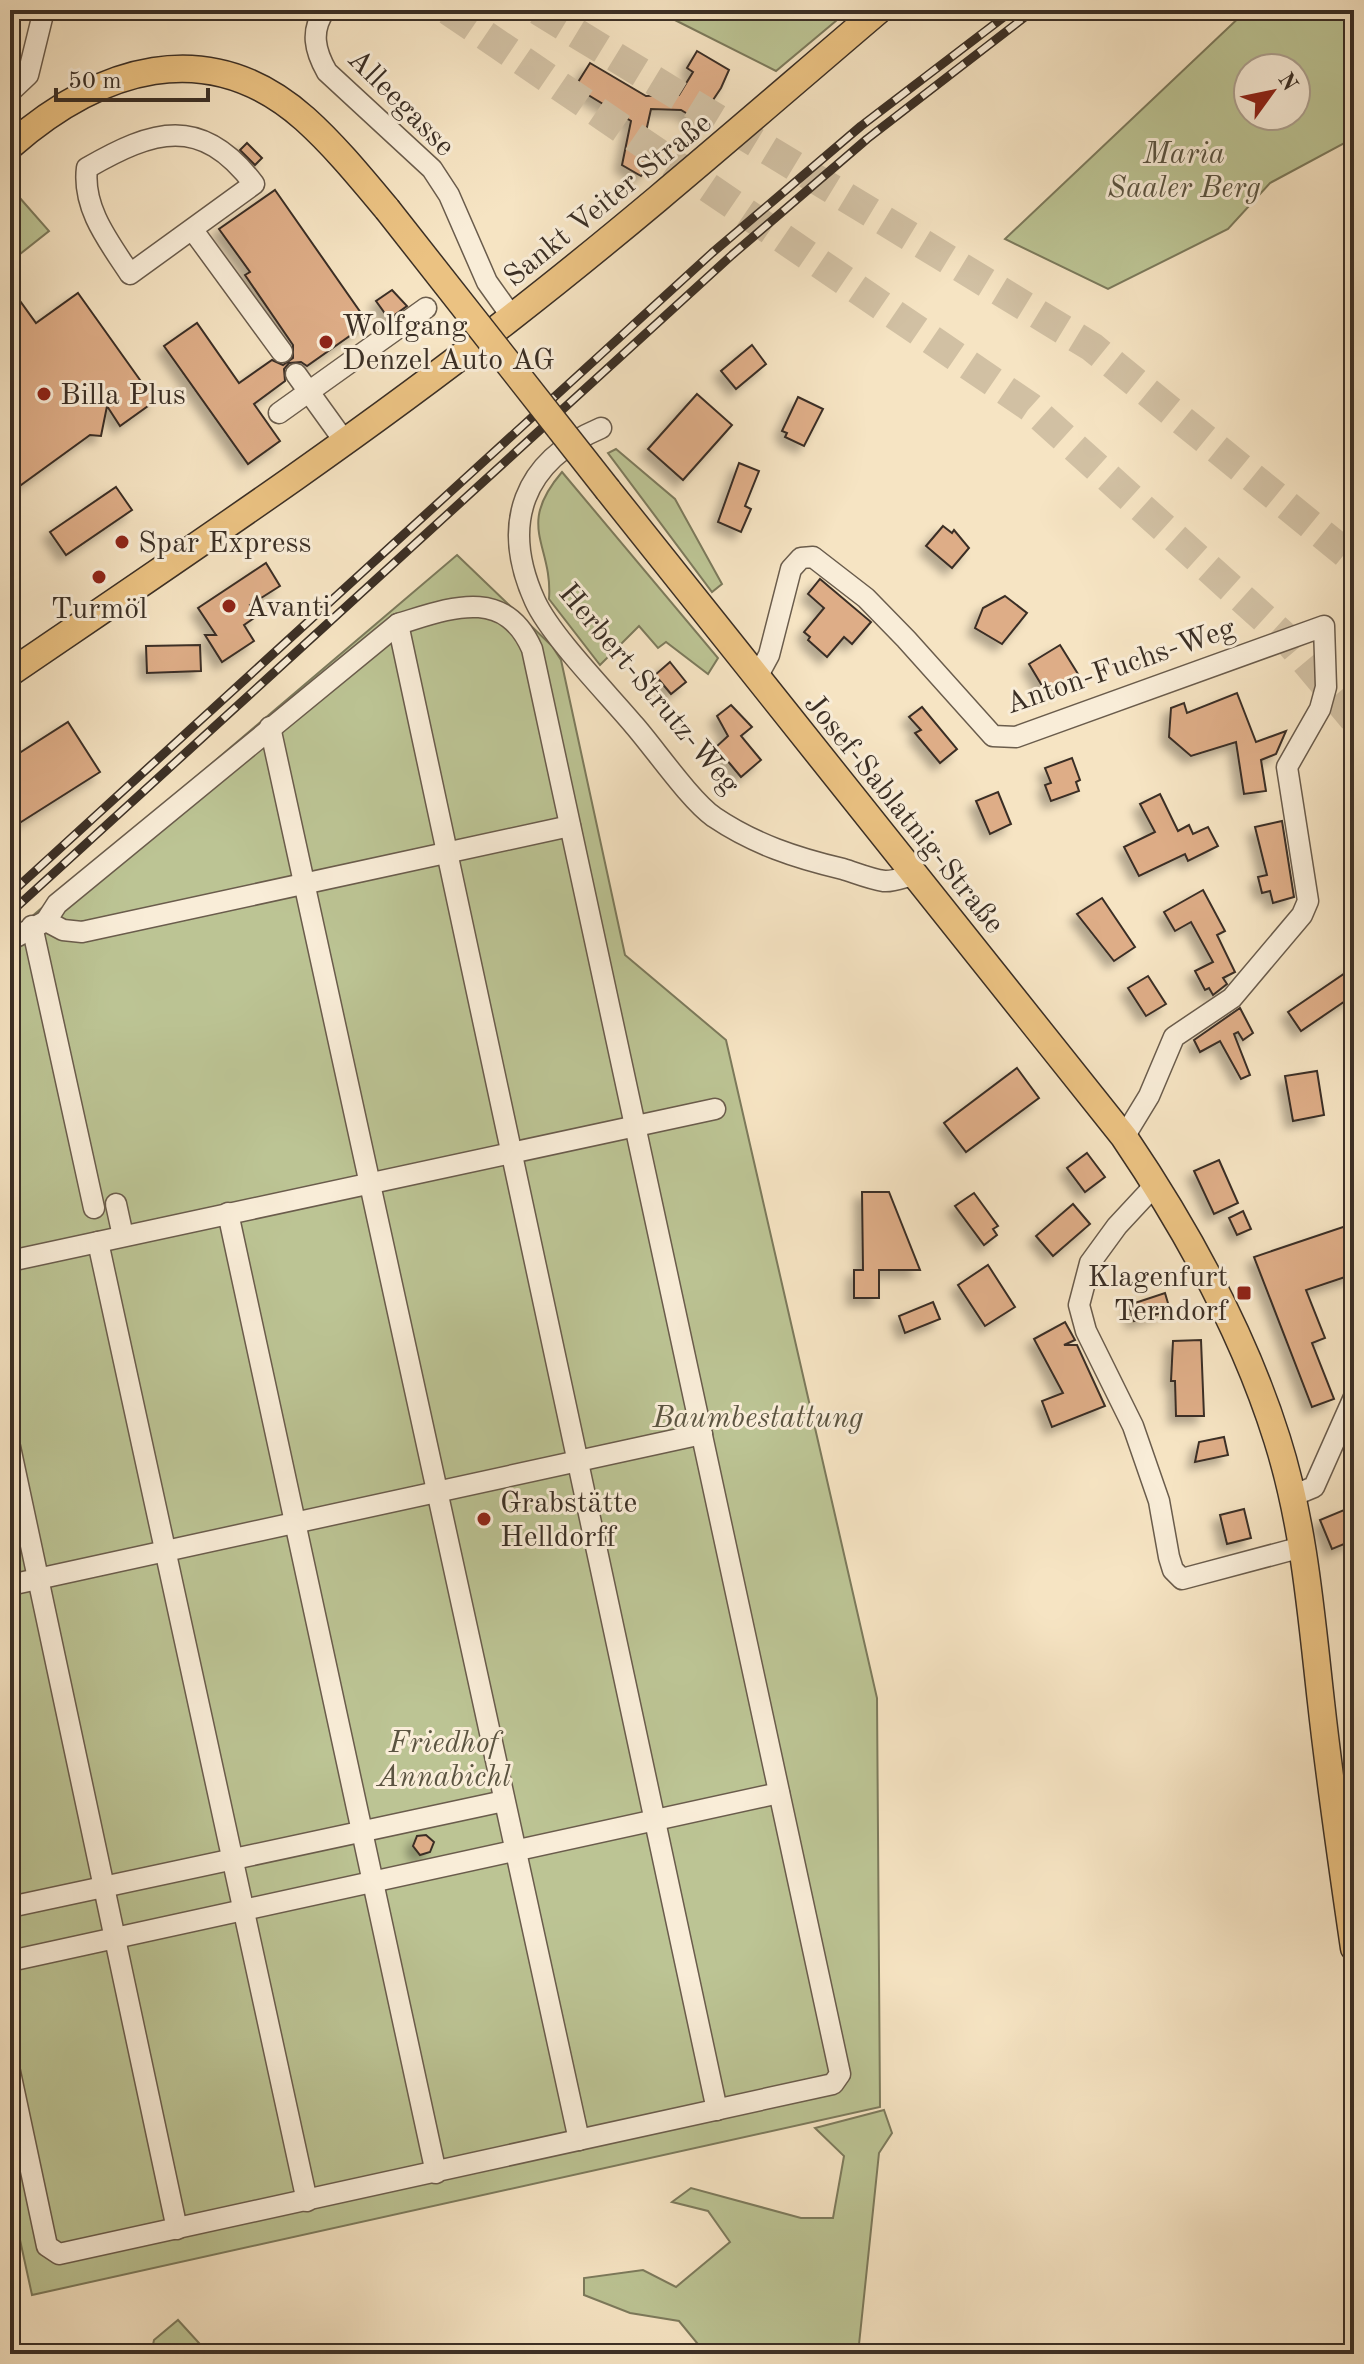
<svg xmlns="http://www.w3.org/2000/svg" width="1364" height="2364" viewBox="0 0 1364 2364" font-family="'Old Standard TT',serif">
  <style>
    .green { fill: #bcc494; stroke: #7c7a5c; stroke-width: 2; fill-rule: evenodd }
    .building { fill: #dead87; stroke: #3b2f25; stroke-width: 2; filter: url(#shadow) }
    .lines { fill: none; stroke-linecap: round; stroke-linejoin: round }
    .highway-tunnel { stroke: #d1c0a3; stroke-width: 30; stroke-dasharray: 30 15; stroke-linecap: butt }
    .minor-casing { stroke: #6a5c4c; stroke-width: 23 }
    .major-casing { stroke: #3b2f25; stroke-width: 29 }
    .minor { stroke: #f9edd8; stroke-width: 20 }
    .major { stroke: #ebc282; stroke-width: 26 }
    .rail-casing { stroke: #3b2f25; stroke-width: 9 }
    .rail { stroke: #f9edd8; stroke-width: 6; stroke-dasharray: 18; stroke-linecap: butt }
    .major-bridge-casing { stroke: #3b2f25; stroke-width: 29; stroke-linecap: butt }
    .major-bridge { stroke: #ebc282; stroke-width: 26 }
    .poi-dot { fill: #8f2418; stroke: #f9edd8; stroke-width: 3 }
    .labels { text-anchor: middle; stroke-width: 6; stroke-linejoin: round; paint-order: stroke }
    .street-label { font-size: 30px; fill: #3b2f25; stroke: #f9edd8 }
    .park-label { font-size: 30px; font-style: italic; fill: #5b5441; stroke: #f9edd8 }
    .poi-label { font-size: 30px; fill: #3b2f25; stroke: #f9edd8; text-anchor: start }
  </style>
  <defs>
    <filter id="shadow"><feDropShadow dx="-7" dy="7" stdDeviation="4" flood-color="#0004"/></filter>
  </defs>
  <rect width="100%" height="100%" fill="#f6e4c3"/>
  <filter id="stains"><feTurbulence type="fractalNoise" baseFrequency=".0025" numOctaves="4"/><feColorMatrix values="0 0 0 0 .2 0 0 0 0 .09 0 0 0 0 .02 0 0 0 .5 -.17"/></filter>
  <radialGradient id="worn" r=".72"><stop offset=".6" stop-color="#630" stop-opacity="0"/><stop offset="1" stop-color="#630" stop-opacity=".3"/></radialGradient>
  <g class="green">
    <polygon points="655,10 849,10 776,71"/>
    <path d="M1247 10H1354V138L1270 183 1228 229 1108 289 1005 239ZM1296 68V116H1248V68Z"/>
    <polygon points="10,195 19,197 49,231 10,262"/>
    <polygon points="616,449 675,499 722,584 712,592 608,453"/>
    <path d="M562 472 718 658 708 674 666 642 658 648 639 626 600 665 549 599C553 544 515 527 562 472Z"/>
    <polygon points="457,555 552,646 561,660 625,955 726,1040 877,1698 880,2107 32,2295 10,2194 10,935"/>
    <polygon points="884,2110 892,2133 879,2153 858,2354 706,2354 679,2321 630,2313 584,2295 584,2278 643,2270 676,2287 730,2242 708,2211 672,2202 691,2188 801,2218 833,2218 844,2156 815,2128"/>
    <polygon points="178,2320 209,2354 151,2354 154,2340"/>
  </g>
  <g class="building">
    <polygon points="697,51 729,70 721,88 699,121 681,110 651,109 645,136 662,148 641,176 622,165 631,121 575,87 590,63 646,96 679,95 693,72 687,68"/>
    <polygon points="247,143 262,158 255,165 240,150"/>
    <polygon points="275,190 368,323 307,366 301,362 289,363 284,369 285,381 254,404 280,441 248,464 164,346 197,323 239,383 272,360 283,365 293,358 293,345 245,275 250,272 219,229"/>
    <polygon points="392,290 407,306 389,319 376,301"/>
    <polygon points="78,293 155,401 120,426 107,406 101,436 90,435 10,493 10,308 20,301 36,323"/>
    <polygon points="752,345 766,364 736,389 721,371"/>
    <polygon points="697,394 732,425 683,480 648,449"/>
    <polygon points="798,397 823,409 804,446 785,437 787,433 782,431"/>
    <polygon points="739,463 759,471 745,506 751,509 741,532 718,522"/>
    <polygon points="116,487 132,510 66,555 50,532"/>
    <polygon points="943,526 952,533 954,530 969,548 952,568 926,546"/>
    <polygon points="266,563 280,586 250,605 257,616 244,625 254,641 222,662 205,635 216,635 198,608"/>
    <polygon points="820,579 871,622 852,644 844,637 827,657 808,640 810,637 804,632 824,608 808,594"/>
    <polygon points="1005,596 1027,613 1002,644 975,628 983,608"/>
    <polygon points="200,645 201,671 147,673 146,646"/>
    <polygon points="1060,645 1078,674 1047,694 1029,664"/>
    <polygon points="670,662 686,682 671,694 655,675"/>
    <polygon points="1237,693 1256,742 1286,731 1276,754 1261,760 1266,791 1244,794 1236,742 1191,756 1169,737 1171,708 1184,703 1187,713"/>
    <polygon points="731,705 752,727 741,736 761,760 741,777 716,747 728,736 717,716"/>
    <polygon points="922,707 957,749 940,763 915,733 921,730 909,717"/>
    <polygon points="68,722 100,772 10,829 10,759"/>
    <polygon points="1072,758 1080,780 1076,782 1079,791 1051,801 1045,785 1051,783 1045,768"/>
    <polygon points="998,792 1011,824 990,834 976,801"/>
    <polygon points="1160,794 1178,831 1189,825 1193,834 1208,827 1218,846 1188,861 1185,854 1139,876 1124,847 1155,832 1140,804"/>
    <polygon points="1282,821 1294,897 1273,903 1270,891 1262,893 1258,877 1267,875 1255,827"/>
    <polygon points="1203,890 1225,931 1217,935 1235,972 1223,978 1227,984 1213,995 1209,988 1205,990 1195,971 1213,962 1191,922 1175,931 1164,912"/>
    <polygon points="1102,898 1135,947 1114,961 1077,914"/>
    <polygon points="1354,967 1354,995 1301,1031 1288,1012"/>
    <polygon points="1148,976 1166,1004 1146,1016 1128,988"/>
    <polygon points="1240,1008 1253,1033 1243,1040 1238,1032 1234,1034 1250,1075 1241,1079 1220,1041 1200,1052 1194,1040"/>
    <polygon points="1017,1068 1039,1098 966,1152 944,1123"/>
    <polygon points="1317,1071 1324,1115 1293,1121 1285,1076"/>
    <polygon points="1087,1153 1105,1177 1085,1192 1067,1168"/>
    <polygon points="1219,1160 1238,1203 1214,1214 1194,1171"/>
    <polygon points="862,1192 889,1192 920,1270 879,1270 879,1298 854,1298 854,1270 863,1270"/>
    <polygon points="974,1193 998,1226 993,1229 997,1235 984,1245 955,1206"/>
    <polygon points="1073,1204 1090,1224 1053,1256 1036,1236"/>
    <polygon points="1243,1211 1251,1229 1237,1235 1229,1218"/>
    <polygon points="1346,1226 1354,1251 1354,1274 1306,1290 1325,1338 1312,1343 1334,1399 1312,1407 1254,1257"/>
    <polygon points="988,1265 1015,1307 985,1326 958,1285"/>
    <polygon points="1165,1293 1170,1310 1134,1321 1129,1305"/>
    <polygon points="933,1302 940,1319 905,1333 899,1316"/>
    <polygon points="1065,1322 1075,1340 1064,1345 1077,1345 1105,1406 1052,1427 1042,1401 1063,1393 1034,1339"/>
    <polygon points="1201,1340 1204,1416 1176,1416 1175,1381 1171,1381 1173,1341"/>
    <polygon points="1224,1437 1228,1455 1195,1462 1199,1442"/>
    <polygon points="1244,1509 1251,1538 1227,1544 1220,1515"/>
    <polygon points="1344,1510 1354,1540 1332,1549 1320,1520"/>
    <polygon points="426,1835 434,1842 430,1852 420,1855 413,1846 417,1836"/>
  </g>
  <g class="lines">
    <g class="highway-tunnel">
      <polyline points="448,10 1030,407 1287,639 1354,719"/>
      <polyline points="538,10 1092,347 1354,560"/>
    </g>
    <defs>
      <g id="minor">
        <path d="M325 10C310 31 315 51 327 72L432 169 449 195 487 282 512 317"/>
        <polyline points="10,92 28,75 44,10"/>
        <path d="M192 229 130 274C109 242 82 208 87 168 153 130 201 114 254 184L192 229 282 352"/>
        <polyline points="296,374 345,442"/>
        <polyline points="279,413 426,308"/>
        <path d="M601 428C523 461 500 524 535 601 551 636 608 694 634 725 655 749 690 800 714 817 754 844 796 858 843 869 856 873 870 879 884 881 893 882 904 877 913 875"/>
        <polyline points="398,624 717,2110"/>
        <polyline points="756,679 769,655 791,569 801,558 813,557 866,598 906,639 993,736 1016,737 1324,626 1326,687 1320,709 1287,767 1308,901 1302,915 1232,998 1174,1037 1149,1096 1124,1137"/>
        <polyline points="270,727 579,2140"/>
        <polyline points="32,926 94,1208"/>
        <polyline points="10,940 46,921 63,930 82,932 570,826"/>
        <polyline points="1156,1184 1117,1226 1090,1263 1079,1305 1086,1331 1133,1426 1159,1501 1169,1557 1173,1570 1182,1579 1302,1547"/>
        <polyline points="116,1204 123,1236"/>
        <polyline points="228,1213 436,2173"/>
        <polyline points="98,1242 307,2201"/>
        <polyline points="10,1261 715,1109"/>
        <polyline points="10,1447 177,2229"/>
        <polyline points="1292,1496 1314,1487 1354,1397"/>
        <polyline points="10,1585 702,1434"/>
        <polyline points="10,1907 504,1801"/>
        <polyline points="10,1961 779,1793"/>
        <path d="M10 2072 47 2246 59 2254 833 2084 840 2074 532 649C504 585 448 609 398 624L57 904 46 921"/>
      </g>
      <g id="major">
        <path d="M10 146C98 69 207 32 305 119 335 146 361 178 387 209"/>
        <path d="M608 490 1124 1137C1187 1230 1243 1331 1277 1439 1304 1524 1311 1613 1321 1702 1330 1784 1342 1866 1354 1948"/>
        <path d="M10 673C180 557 351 443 513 316 639 218 758 113 879 10"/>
      </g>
    </defs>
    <use href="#minor" class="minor-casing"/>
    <use href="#major" class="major-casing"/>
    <use href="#minor" class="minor"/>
    <use href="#major" class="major"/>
    <defs>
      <g id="rail">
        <polyline points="10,894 712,253 861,126 1013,10"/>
        <polyline points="10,913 732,255 867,139 1034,10"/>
      </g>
    </defs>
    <use href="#rail" class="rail-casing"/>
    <use href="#rail" class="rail"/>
    <defs>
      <polyline id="major-bridge" points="387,209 608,490"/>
    </defs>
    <use href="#major-bridge" class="major-bridge-casing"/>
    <use href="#major-bridge" class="major-bridge"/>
  </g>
  <g class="poi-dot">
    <circle cx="326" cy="342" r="8"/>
    <circle cx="44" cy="394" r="8"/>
    <circle cx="122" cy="542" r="8"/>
    <circle cx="99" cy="577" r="8"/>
    <circle cx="229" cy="606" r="8"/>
    <rect x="1236" y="1285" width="16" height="16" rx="4"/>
    <circle cx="484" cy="1519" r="8"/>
  </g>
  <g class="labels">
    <g class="street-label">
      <text transform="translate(402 102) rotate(45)" y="10">Alleegasse</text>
      <text transform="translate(607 199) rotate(-39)" y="10">Sankt Veiter Straße</text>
      <text transform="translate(1120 665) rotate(-19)" y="10">Anton-Fuchs-Weg</text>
      <text transform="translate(650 688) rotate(50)" y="10">Herbert-Strutz-Weg</text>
      <text transform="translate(905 813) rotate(51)" y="10">Josef-Sablatnig-Straße</text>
    </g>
    <g class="park-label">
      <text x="1184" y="163">Maria<tspan x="1184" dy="34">Saaler Berg</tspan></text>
      <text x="758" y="1427">Baumbestattung</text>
      <text x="444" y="1752">Friedhof<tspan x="444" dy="34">Annabichl</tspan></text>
    </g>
    <g class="poi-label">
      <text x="342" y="335">Wolfgang<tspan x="342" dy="34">Denzel Auto AG</tspan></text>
      <text x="60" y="404">Billa Plus</text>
      <text x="138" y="552">Spar Express</text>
      <text x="245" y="616">Avanti</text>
      <text x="99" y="618" text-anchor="middle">Turmöl</text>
      <text x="1228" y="1286" text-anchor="end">Klagenfurt<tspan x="1228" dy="34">Terndorf</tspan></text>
      <text x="500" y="1512">Grabstätte<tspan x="500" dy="34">Helldorff</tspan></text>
    </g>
  </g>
  <rect width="1364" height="2364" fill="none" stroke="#f6e4c3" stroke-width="40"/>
  <rect x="12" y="12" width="1340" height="2340" fill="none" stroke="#3b2f25" stroke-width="4"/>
  <rect x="20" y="20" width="1324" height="2324" fill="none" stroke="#3b2f25" stroke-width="2"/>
  <g transform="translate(1272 92) rotate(57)"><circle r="38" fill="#f9edd8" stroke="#ada190" stroke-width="2"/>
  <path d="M0-6L14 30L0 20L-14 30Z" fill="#8f2418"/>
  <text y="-12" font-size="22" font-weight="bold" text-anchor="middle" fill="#3b2f25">N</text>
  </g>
  <path d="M56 88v12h152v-12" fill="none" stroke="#3b2f25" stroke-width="4"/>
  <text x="68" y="88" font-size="24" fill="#3b2f25" stroke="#f9edd8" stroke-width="6" paint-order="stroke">50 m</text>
  <rect width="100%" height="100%" filter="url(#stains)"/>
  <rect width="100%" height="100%" fill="url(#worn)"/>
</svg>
